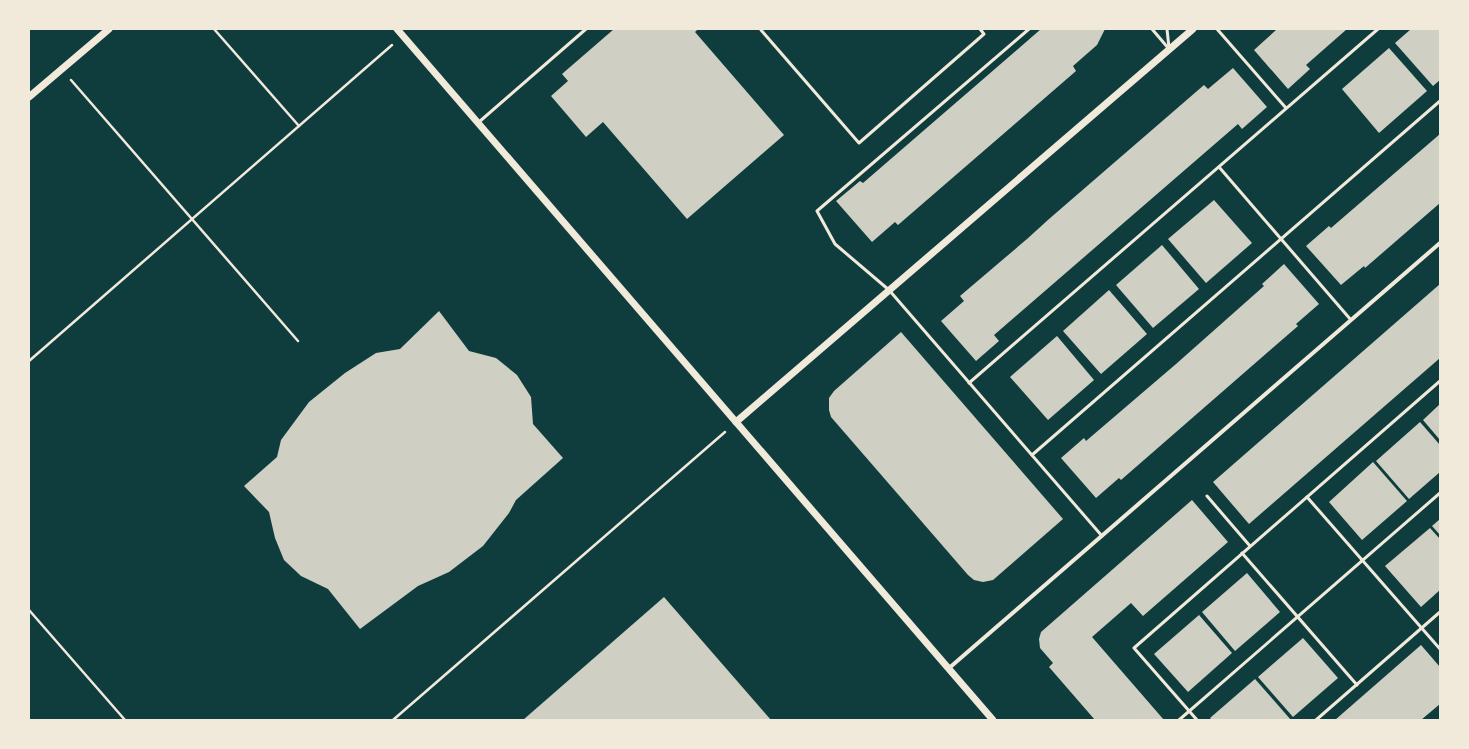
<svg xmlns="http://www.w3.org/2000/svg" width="1469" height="749" viewBox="0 0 1469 749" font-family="'Work Sans',sans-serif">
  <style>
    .building { fill: #cfcfc3 }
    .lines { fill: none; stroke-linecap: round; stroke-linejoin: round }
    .path { stroke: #f1e9da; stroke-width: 2.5 }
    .service { stroke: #f1e9da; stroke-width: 3 }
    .minor { stroke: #f1e9da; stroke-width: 4 }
    .tertiary { stroke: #f1e9da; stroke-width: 7 }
  </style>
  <rect width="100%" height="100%" fill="#0f3d3e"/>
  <g class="building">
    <polygon points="614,29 698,29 695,32 784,135 687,219 603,122 586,137 551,96 568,81 562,74"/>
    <polygon points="1041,29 1105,29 1097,45 1073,66 1076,71 898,225 895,222 872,242 836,201 860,181 863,183"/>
    <polygon points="1275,29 1347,29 1306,65 1310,69 1288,89 1254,50 1276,30"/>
    <polygon points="1411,29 1440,29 1440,80 1433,86 1395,43"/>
    <polygon points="1389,48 1427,91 1379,133 1342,89"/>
    <polygon points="1233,68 1267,107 1242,129 1238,124 994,335 999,341 976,361 941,321 964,301 960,296 1027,239 1049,219 1204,85 1208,89"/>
    <polygon points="1440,134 1440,203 1365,268 1364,266 1341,285 1306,246 1329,226 1331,228"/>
    <polygon points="1214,200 1252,243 1206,283 1168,239"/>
    <polygon points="1162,245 1199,289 1153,328 1116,285"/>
    <polygon points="1284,264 1319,304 1296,324 1298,326 1121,480 1119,478 1096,498 1061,458 1084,438 1086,441 1176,364 1264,286 1262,284"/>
    <polygon points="1440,284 1440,358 1249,524 1213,482"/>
    <polygon points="1109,290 1147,334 1101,374 1063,331"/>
    <polygon points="439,311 469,351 496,358 517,375 531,397 533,424 563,458 516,500 509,513 483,546 449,572 418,586 360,629 328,589 301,576 284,560 275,538 269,512 244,486 277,457 281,440 309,402 345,373 376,353 400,349"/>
    <polygon points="901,332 1063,519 993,580 983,582 974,580 968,575 831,417 829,410 829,398 834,391"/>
    <polygon points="1057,336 1094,380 1048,420 1010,377"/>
    <polygon points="1440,404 1440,440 1423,420"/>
    <polygon points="1420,422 1440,445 1440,472 1409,499 1376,461"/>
    <polygon points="1373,462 1407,501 1362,540 1329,502"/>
    <polygon points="1192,500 1228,542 1143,616 1131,603 1092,637 1164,720 1095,720 1049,667 1053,663 1040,648 1039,639 1041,632"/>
    <polygon points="1440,519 1440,535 1432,526"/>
    <polygon points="1430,528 1440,539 1440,590 1421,607 1385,566"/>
    <polygon points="1247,573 1280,612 1235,651 1202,612"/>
    <polygon points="664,597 771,720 523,720"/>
    <polygon points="1199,615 1232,653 1188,692 1154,654"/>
    <polygon points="1303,638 1338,678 1293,717 1258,677"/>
    <polygon points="1421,645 1440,667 1440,704 1421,720 1335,720"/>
    <polygon points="1255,679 1291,720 1212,720 1210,718"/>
  </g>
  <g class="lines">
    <g class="path">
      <polyline points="214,29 299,126"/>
      <polyline points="71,80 298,341"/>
      <polyline points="29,361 392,45"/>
      <polyline points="29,610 125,720"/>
      <polyline points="393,720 725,432"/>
    </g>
    <g class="service">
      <polyline points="762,29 761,30 859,143 984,34 980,29"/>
      <polyline points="1029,29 817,211 835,244 889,290 1102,536"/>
      <polyline points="1152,29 1169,49"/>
      <polyline points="1167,29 1169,48"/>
      <polyline points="1217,29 1286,108"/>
      <polyline points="479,122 586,29"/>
      <polyline points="1219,167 1351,320"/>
      <polyline points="969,383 1378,29"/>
      <polyline points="1032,455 1440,101"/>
      <polyline points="1207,496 1250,546"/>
      <polyline points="1307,497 1440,649"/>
      <polyline points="1242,553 1357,685"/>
      <polyline points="1179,720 1440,493"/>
      <polyline points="1197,720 1134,648 1440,381"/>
      <polyline points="1316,720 1440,612"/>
    </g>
    <polyline class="minor" points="948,669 1440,243"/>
    <g class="tertiary">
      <polyline points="397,29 993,720"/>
      <polyline points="29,97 109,29"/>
      <polyline points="736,422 1193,29"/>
    </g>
  </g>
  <rect width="1469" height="749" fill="none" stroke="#f1e9da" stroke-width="60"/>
</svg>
